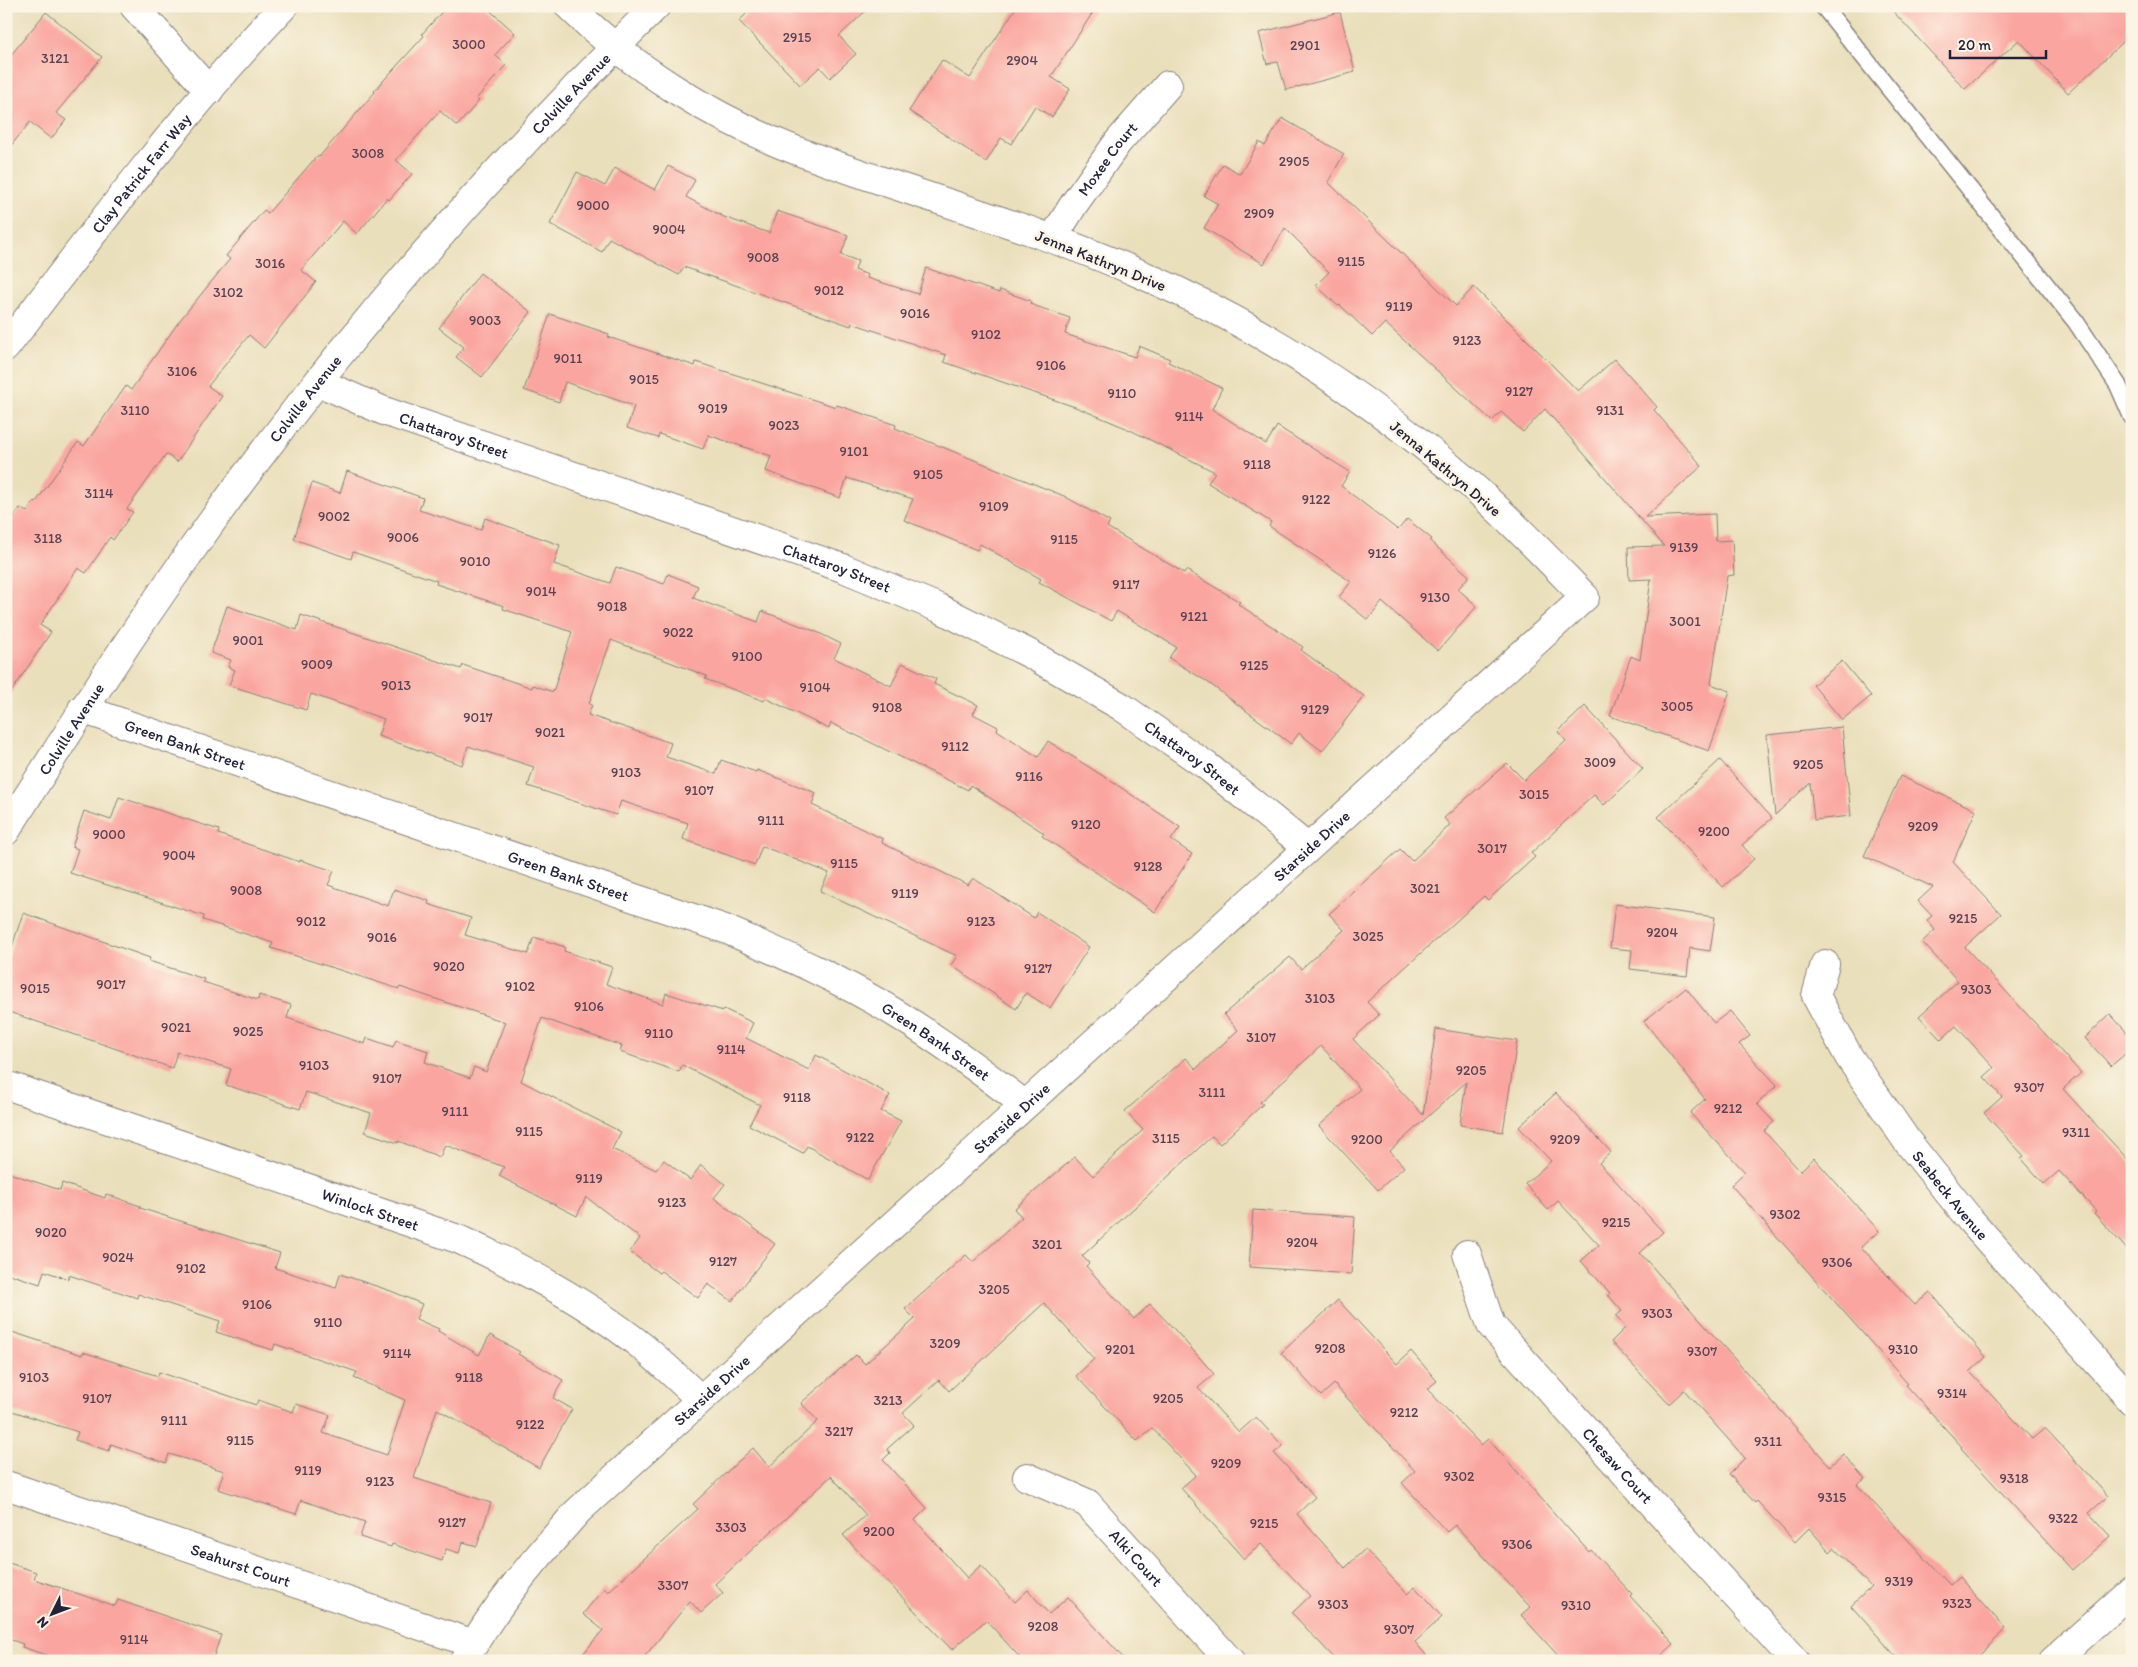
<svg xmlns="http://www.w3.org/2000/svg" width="2138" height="1667" viewBox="0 0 2138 1667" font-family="Itim,sans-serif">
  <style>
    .building { fill: #faa59f }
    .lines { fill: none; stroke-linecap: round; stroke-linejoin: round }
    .service-casing { stroke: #86807b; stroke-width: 19 }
    .minor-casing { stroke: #86807b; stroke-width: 30 }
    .tertiary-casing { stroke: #86807b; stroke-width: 30 }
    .service { stroke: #fff; stroke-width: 16 }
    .minor { stroke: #fff; stroke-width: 28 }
    .tertiary { stroke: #fff; stroke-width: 28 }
    .labels { text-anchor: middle; stroke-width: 5; stroke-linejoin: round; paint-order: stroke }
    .number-label { font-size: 14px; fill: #584354 }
    .street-label { font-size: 16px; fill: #22223b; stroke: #fcf5e5 }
  </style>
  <rect width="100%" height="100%" fill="#fcf5e5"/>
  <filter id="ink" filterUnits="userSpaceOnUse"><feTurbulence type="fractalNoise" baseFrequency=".02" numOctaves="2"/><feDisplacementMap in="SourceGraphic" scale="10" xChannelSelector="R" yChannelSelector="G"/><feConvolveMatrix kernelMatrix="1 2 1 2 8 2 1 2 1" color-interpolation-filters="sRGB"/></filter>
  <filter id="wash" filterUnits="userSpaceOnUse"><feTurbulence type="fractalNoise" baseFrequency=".0096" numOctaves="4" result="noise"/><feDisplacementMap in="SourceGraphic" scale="20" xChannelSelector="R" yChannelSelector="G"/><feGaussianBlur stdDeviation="1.12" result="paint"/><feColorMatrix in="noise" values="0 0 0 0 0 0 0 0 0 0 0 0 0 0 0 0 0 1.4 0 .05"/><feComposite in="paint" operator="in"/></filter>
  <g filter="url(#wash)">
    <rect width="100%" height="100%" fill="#eadfbb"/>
    <g id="blocks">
      <g class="building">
        <polygon points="447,6 485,6 515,33 495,55 506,65 476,99 479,101 457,126 440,111 396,160 412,174 389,200 387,198 357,234 343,221 301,270 316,282 264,348 249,335 208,386 222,396 177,462 166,454 127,509 133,512 113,540 110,537 86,573 78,568 40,625 51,632 6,700 6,528 20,508 27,512 34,501 36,502 78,442 84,446 126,386 131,390 180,320 230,259 226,256 264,210 268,213 317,156 319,157 375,92 374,91 424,36 422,34"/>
        <polygon points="754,6 871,6 839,36 856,54 830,78 820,67 800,85 739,21"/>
        <polygon points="1017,6 1097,6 1051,77 1070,89 1052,117 1035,106 1011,144 1001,138 986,162 909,111 942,60 970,78"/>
        <polygon points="1888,6 2132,6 2132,34 2068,93 2019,40 1965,89"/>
        <polygon points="46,12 102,57 56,113 66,120 51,139 30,122 6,152 6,61"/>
        <polygon points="1340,12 1355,72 1286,90 1278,62 1267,64 1259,33"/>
        <polygon points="1282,118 1344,154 1328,182 1456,306 1474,287 1578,391 1615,359 1657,407 1654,410 1702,466 1645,517 1715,514 1716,541 1732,540 1734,575 1727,576 1711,684 1730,691 1709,751 1610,716 1631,656 1640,660 1651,579 1629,580 1628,547 1664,546 1545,409 1523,432 1501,412 1492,421 1385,323 1372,336 1340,305 1338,306 1316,285 1329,272 1285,228 1264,264 1204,228 1218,204 1204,196 1223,164 1240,174 1259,142 1265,146"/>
        <polygon points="668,166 695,180 686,197 724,217 769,233 777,211 848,235 841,255 858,261 855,270 868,275 867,278 918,294 926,268 999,293 1000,290 1031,301 1030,304 1070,318 1065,334 1135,357 1139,346 1170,359 1168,362 1222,388 1212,409 1266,444 1277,426 1350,472 1341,486 1398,530 1407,519 1432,539 1430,541 1469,576 1458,589 1477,606 1438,651 1382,602 1368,620 1339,597 1351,582 1329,566 1269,526 1271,522 1208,483 1215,472 1126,428 1078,408 944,362 946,355 852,323 851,326 684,267 679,275 609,238 602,252 550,224 577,172 605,186 615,168 655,190"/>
        <polygon points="480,273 531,312 482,377 456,357 464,347 439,328"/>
        <polygon points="550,314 609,334 608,337 695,366 696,362 836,407 837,405 896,425 895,428 1064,496 1110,522 1107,527 1184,573 1186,570 1240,602 1238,604 1303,647 1301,650 1364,696 1322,751 1299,733 1291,744 1206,681 1169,658 1176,647 1117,611 1111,621 1039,582 1041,579 980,544 977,550 904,520 913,499 847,478 840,498 766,471 771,456 708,435 703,449 659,434 658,438 627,428 634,406 565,382 559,402 524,390"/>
        <polygon points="347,471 423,498 419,510 481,530 485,518 560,545 554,564 610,583 616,567 664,584 668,574 698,586 693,598 758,622 762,611 817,632 841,644 834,658 891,686 902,663 936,679 934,684 978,705 973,714 998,727 997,730 1038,757 1048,741 1114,783 1180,827 1171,840 1192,854 1155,912 1042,836 1044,833 970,785 968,790 831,723 829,729 765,698 764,701 705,679 707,676 611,640 589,704 592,705 588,715 671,743 666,757 716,774 721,760 756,772 757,770 816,793 812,805 883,839 882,843 968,885 973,878 1034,918 1037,912 1089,947 1050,1008 1026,993 1016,1009 951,965 957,956 820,891 829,873 762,846 755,865 683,839 688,823 621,801 616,815 528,786 534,767 468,746 462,765 433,755 378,736 384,719 311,694 306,710 229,685 235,670 228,667 231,660 211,653 227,606 297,630 301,615 461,669 463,665 532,688 533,685 553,692 572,632 503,609 504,606 436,584 437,581 353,552 351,559 294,539 312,483 340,493"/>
        <polygon points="1842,661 1871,696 1842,720 1813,685"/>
        <polygon points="1585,706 1643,769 1604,805 1594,795 1531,853 1535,857 1488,900 1484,896 1367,1002 1379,1015 1353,1039 1423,1115 1436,1029 1517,1041 1503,1132 1460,1125 1466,1082 1390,1151 1404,1167 1378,1190 1319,1126 1360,1089 1321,1046 1260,1102 1263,1104 1220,1144 1212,1136 1082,1256 1089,1263 1086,1266 1134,1319 1150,1304 1175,1330 1214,1374 1198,1388 1239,1432 1256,1417 1283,1446 1274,1453 1315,1497 1297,1514 1345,1568 1365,1549 1407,1594 1415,1587 1442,1617 1415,1642 1431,1661 1337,1661 1292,1613 1310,1596 1261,1544 1244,1559 1181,1488 1196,1475 1152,1428 1137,1441 1076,1376 1094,1359 1044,1303 949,1391 939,1380 903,1413 914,1425 887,1449 890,1453 883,1460 927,1508 915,1520 967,1578 981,1565 1015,1602 1028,1590 1049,1614 1068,1597 1126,1661 1023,1661 986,1620 952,1650 843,1535 866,1515 831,1476 715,1584 723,1593 701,1613 690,1601 641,1661 577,1661 603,1630 583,1614 604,1588 608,1592 698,1509 693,1504 728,1471 753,1448 769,1467 818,1421 801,1403 856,1355 865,1364 915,1319 905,1309 966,1255 973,1262 1022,1217 1014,1209 1075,1157 1093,1176 1143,1130 1125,1111 1186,1058 1196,1069 1238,1030 1224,1014 1290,957 1301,969 1344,930 1329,914 1400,849 1412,861 1450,825 1444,818 1507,763 1524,780 1566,741 1558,732"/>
        <polygon points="1842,727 1851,816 1814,820 1810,783 1775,815 1767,735"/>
        <polygon points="1720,760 1772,818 1742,845 1754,859 1723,887 1658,817"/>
        <polygon points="1900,776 1976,810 1953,862 2001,914 1965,947 2081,1073 2063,1089 2132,1164 2132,1255 2094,1213 2096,1211 2059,1171 2044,1184 2021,1158 2024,1156 1984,1113 2002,1097 1984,1077 1994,1068 1956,1026 1941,1040 1919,1016 1958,981 1922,942 1935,930 1927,920 1932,916 1918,901 1933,887 1864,856"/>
        <polygon points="119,797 219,830 218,834 300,862 300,860 334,871 328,885 388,906 394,889 429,901 428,904 471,918 465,935 528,954 534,937 565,947 564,951 612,967 606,984 663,1004 666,993 723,1011 724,1009 753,1023 746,1038 809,1070 816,1055 890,1095 881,1111 901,1121 868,1180 807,1146 803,1153 749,1125 760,1105 682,1065 679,1072 620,1052 622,1046 542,1018 521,1081 621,1132 612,1149 656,1170 664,1160 690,1180 701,1165 725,1184 714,1198 775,1244 732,1301 708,1284 698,1298 661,1271 659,1273 630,1252 640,1238 586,1197 577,1216 499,1176 504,1167 445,1145 440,1157 398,1141 398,1143 365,1132 371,1113 306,1092 300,1109 226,1085 231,1069 177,1052 172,1068 6,1011 6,965 23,913 150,958 149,961 204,979 203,982 258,1000 259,995 291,1005 287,1018 365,1044 367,1038 393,1047 396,1040 428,1051 425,1062 470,1078 474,1067 486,1072 505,1022 400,987 399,989 271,948 273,943 203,920 204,916 70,873 78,849 72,847 84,811 111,820"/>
        <polygon points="1615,904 1715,917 1710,951 1690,948 1687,976 1630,969 1632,950 1610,948"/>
        <polygon points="1686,988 1714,1023 1730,1011 1750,1036 1739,1044 1777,1085 1757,1104 1774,1122 1764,1131 1800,1171 1814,1158 1879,1231 1861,1247 1915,1305 1930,1292 1986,1357 1970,1372 2032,1439 2045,1428 2108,1496 2089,1513 2110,1536 2072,1570 1961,1448 1962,1447 1906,1385 1908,1384 1731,1185 1745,1172 1690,1113 1705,1099 1644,1021"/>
        <polygon points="2110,1014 2132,1038 2132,1048 2111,1066 2085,1038"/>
        <polygon points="1556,1093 1611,1152 1599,1163 1663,1232 1640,1253 1830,1466 1843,1454 1865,1479 1857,1485 1895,1526 1950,1585 1959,1577 2006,1629 1971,1661 1900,1661 1851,1606 1871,1587 1834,1548 1830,1552 1809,1528 1795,1542 1757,1501 1755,1503 1729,1474 1745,1458 1684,1390 1669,1404 1611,1342 1626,1327 1616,1316 1622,1311 1608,1295 1610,1293 1581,1261 1599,1245 1558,1201 1548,1210 1525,1184 1551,1161 1519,1127"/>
        <polygon points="6,1172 60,1190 62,1183 105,1198 106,1194 140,1206 140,1208 280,1253 275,1268 336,1288 340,1274 391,1291 422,1304 416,1319 439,1329 438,1331 479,1355 490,1335 520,1352 518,1354 563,1380 553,1398 572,1409 539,1468 437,1409 414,1478 491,1503 477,1546 463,1542 459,1553 446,1549 442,1561 392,1544 391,1547 360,1537 365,1522 301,1500 296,1514 218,1489 224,1471 169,1454 166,1463 111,1444 109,1451 75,1440 78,1432 6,1409 6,1330 82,1355 83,1352 158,1376 159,1372 256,1405 258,1400 293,1412 296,1404 330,1415 323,1433 387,1455 405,1400 354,1378 357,1372 275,1344 273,1350 216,1332 220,1321 138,1294 137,1298 69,1275 68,1279 44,1271 40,1284 6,1273"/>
        <polygon points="1253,1210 1355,1217 1351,1274 1249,1267"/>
        <polygon points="1338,1300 1397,1364 1411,1351 1437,1381 1427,1389 1481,1445 1488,1439 1589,1552 1591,1550 1632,1594 1630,1596 1674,1644 1655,1661 1563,1661 1521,1615 1530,1607 1455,1525 1447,1532 1402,1483 1415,1471 1334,1384 1321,1396 1281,1353"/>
        <polygon points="6,1562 36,1572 34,1579 115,1606 118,1600 221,1635 212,1661 64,1661 22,1647 23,1644 6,1638"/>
      </g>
    </g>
  </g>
  <g filter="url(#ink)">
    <use href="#blocks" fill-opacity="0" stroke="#86807b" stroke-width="1"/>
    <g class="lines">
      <defs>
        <polyline id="service" points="1823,6 2076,322 2118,385 2132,417"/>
        <g id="minor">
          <polyline points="134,6 209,91"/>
          <path id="s1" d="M1053 238 1074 204 1118 142 1168 85"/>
          <path id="s2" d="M318 382 384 411 843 568 939 608 1032 655 1122 707 1207 766 1308 848"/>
          <path id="s3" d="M82 709 725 929C785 955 845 981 900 1016 943 1043 984 1073 1025 1105"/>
          <path id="s4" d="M6 831C70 728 137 626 208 527 341 341 494 167 656 6"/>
          <path id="s5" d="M1825 964 1816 996 1849 1057 1907 1141 1971 1221 2132 1401"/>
          <path id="s6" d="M6 1085 458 1239C523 1268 587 1302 644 1348 663 1364 682 1382 700 1399"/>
          <path id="s7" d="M1467 1254 1491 1325 1795 1661"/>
          <path id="s8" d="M1027 1477 1087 1503 1230 1661"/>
          <path id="s9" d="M6 1485 474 1644"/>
          <path id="s10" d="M464 1661C495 1605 536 1558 578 1511L1585 597C1547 558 1510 519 1470 484 1372 400 1262 327 1143 275 1030 225 910 194 795 150 713 118 632 68 569 6"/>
          <polyline points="2053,1661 2132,1590"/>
        </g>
        <g id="tertiary">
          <path id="s11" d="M6 347C95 230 183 113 284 6"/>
        </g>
      </defs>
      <use href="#service" class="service-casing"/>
      <use href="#minor" class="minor-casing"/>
      <use href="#tertiary" class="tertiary-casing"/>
      <use href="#service" class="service"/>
      <use href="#minor" class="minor"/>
      <use href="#tertiary" class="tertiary"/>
    </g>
  </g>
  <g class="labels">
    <g class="number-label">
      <text x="797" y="42">2915</text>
      <text x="469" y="49">3000</text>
      <text x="1305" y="50">2901</text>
      <text x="55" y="63">3121</text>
      <text x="1022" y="65">2904</text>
      <text x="368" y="158">3008</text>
      <text x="1294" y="166">2905</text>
      <text x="593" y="210">9000</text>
      <text x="1259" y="218">2909</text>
      <text x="669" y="234">9004</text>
      <text x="763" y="262">9008</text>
      <text x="1351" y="266">9115</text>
      <text x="270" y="268">3016</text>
      <text x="829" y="295">9012</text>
      <text x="228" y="297">3102</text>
      <text x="1399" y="311">9119</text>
      <text x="915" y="318">9016</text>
      <text x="485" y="325">9003</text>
      <text x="986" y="339">9102</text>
      <text x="1467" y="345">9123</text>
      <text x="568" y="363">9011</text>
      <text x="1051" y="370">9106</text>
      <text x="182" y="376">3106</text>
      <text x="644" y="384">9015</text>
      <text x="1519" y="396">9127</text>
      <text x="1122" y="398">9110</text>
      <text x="713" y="413">9019</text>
      <text x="135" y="415">3110</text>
      <text x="1610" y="415">9131</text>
      <text x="1189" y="421">9114</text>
      <text x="784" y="430">9023</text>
      <text x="854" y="456">9101</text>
      <text x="1257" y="469">9118</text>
      <text x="928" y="479">9105</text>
      <text x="99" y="498">3114</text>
      <text x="1316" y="504">9122</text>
      <text x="994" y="511">9109</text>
      <text x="334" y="521">9002</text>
      <text x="403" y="542">9006</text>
      <text x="48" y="543">3118</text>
      <text x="1064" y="544">9115</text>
      <text x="1684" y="552">9139</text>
      <text x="1382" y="558">9126</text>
      <text x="475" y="566">9010</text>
      <text x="1126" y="589">9117</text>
      <text x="541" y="596">9014</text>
      <text x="1435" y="602">9130</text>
      <text x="612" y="611">9018</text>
      <text x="1194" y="621">9121</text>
      <text x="1685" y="626">3001</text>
      <text x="678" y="637">9022</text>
      <text x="248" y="645">9001</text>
      <text x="747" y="661">9100</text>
      <text x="317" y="669">9009</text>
      <text x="1254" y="670">9125</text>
      <text x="396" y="690">9013</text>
      <text x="815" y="692">9104</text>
      <text x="1677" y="711">3005</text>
      <text x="887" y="712">9108</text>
      <text x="1315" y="714">9129</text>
      <text x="478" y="722">9017</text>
      <text x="550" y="737">9021</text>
      <text x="955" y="751">9112</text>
      <text x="1600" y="767">3009</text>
      <text x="1808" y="769">9205</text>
      <text x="626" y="777">9103</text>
      <text x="1029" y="781">9116</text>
      <text x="699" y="795">9107</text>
      <text x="1534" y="799">3015</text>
      <text x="771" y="825">9111</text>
      <text x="1086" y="829">9120</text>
      <text x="1923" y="831">9209</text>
      <text x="1714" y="836">9200</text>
      <text x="109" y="839">9000</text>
      <text x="1492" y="853">3017</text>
      <text x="179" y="860">9004</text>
      <text x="844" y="868">9115</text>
      <text x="1148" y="871">9128</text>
      <text x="1425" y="893">3021</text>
      <text x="246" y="895">9008</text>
      <text x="905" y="898">9119</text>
      <text x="1963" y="923">9215</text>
      <text x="311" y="926">9012</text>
      <text x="981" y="926">9123</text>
      <text x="1662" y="937">9204</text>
      <text x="1368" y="941">3025</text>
      <text x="382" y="942">9016</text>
      <text x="449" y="971">9020</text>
      <text x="1038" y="973">9127</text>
      <text x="111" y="989">9017</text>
      <text x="520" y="991">9102</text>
      <text x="35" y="993">9015</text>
      <text x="1976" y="994">9303</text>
      <text x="1320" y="1003">3103</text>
      <text x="589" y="1011">9106</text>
      <text x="176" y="1032">9021</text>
      <text x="248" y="1036">9025</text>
      <text x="659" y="1038">9110</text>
      <text x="1261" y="1042">3107</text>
      <text x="731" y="1054">9114</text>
      <text x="314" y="1070">9103</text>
      <text x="1471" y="1075">9205</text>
      <text x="387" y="1083">9107</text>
      <text x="2029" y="1092">9307</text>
      <text x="1212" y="1097">3111</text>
      <text x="797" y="1102">9118</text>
      <text x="1728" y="1113">9212</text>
      <text x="455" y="1116">9111</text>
      <text x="529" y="1136">9115</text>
      <text x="2076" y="1137">9311</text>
      <text x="860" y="1142">9122</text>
      <text x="1166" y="1143">3115</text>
      <text x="1367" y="1144">9200</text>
      <text x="1565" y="1144">9209</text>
      <text x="589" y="1183">9119</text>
      <text x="672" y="1207">9123</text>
      <text x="1785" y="1219">9302</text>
      <text x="1616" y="1227">9215</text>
      <text x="51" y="1237">9020</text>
      <text x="1302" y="1247">9204</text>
      <text x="1047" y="1249">3201</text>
      <text x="118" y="1262">9024</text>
      <text x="723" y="1266">9127</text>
      <text x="1837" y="1267">9306</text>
      <text x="191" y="1273">9102</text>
      <text x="994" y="1294">3205</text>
      <text x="257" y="1309">9106</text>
      <text x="1657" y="1318">9303</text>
      <text x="328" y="1327">9110</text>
      <text x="945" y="1348">3209</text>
      <text x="1330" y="1353">9208</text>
      <text x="1120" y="1354">9201</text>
      <text x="1903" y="1354">9310</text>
      <text x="1702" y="1356">9307</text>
      <text x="397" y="1358">9114</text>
      <text x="34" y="1382">9103</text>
      <text x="469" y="1382">9118</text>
      <text x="1952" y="1398">9314</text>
      <text x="97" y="1403">9107</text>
      <text x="1168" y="1403">9205</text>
      <text x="888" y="1405">3213</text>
      <text x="1404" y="1417">9212</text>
      <text x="174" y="1425">9111</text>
      <text x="530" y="1429">9122</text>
      <text x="839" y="1436">3217</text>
      <text x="240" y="1445">9115</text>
      <text x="1768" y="1446">9311</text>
      <text x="1226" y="1468">9209</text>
      <text x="308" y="1475">9119</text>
      <text x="1459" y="1481">9302</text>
      <text x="2014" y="1483">9318</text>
      <text x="380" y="1486">9123</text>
      <text x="1832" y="1502">9315</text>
      <text x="2063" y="1523">9322</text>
      <text x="452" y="1527">9127</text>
      <text x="1264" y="1528">9215</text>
      <text x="731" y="1532">3303</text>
      <text x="879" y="1536">9200</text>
      <text x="1517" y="1549">9306</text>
      <text x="1899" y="1586">9319</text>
      <text x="673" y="1590">3307</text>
      <text x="1957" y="1608">9323</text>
      <text x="1333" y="1609">9303</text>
      <text x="1576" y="1610">9310</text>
      <text x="1043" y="1631">9208</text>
      <text x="1399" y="1634">9307</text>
      <text x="134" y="1644">9114</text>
    </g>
    <g class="street-label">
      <text dy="6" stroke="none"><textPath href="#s4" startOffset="931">Colville Avenue</textPath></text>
      <text dy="6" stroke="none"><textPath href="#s1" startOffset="96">Moxee Court</textPath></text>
      <text dy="6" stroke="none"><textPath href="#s11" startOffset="220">Clay Patrick Farr Way</textPath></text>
      <text transform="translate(1101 260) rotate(22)" y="6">Jenna Kathryn Drive</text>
      <text dy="6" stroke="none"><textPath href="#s4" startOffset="526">Colville Avenue</textPath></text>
      <text dy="6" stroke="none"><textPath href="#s2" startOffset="146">Chattaroy Street</textPath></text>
      <text transform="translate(1446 468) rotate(40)" y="6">Jenna Kathryn Drive</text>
      <text dy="6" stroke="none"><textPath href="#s2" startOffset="551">Chattaroy Street</textPath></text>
      <text dy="6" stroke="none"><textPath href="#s4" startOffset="121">Colville Avenue</textPath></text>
      <text dy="6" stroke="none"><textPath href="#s3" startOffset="109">Green Bank Street</textPath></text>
      <text dy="6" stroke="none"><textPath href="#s2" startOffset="956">Chattaroy Street</textPath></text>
      <text dy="6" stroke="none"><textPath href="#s10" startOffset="1179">Starside Drive</textPath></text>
      <text dy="6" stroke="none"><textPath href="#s3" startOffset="514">Green Bank Street</textPath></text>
      <text dy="6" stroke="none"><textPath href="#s3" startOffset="919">Green Bank Street</textPath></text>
      <text dy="6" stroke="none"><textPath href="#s10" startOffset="774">Starside Drive</textPath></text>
      <text dy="6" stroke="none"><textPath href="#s5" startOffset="274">Seabeck Avenue</textPath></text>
      <text dy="6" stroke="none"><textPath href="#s6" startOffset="385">Winlock Street</textPath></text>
      <text dy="6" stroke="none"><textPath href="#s10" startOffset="369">Starside Drive</textPath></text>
      <text dy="6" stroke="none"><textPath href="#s7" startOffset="264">Chesaw Court</textPath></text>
      <text dy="6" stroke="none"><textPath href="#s8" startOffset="139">Alki Court</textPath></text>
      <text dy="6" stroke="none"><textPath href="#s9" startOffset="248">Seahurst Court</textPath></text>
    </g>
  </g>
  <rect width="2138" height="1667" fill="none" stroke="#fcf5e5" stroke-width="25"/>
  <g transform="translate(52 1614) rotate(228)" stroke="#fcf5e5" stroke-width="4" paint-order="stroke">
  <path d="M0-4L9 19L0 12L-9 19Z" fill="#22223b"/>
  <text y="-8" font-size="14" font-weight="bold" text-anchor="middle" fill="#22223b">N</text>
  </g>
  <path d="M1950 50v8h96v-8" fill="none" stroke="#22223b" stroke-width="2.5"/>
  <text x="1958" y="50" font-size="15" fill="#22223b" stroke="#fcf5e5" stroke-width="4" paint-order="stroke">20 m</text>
</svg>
